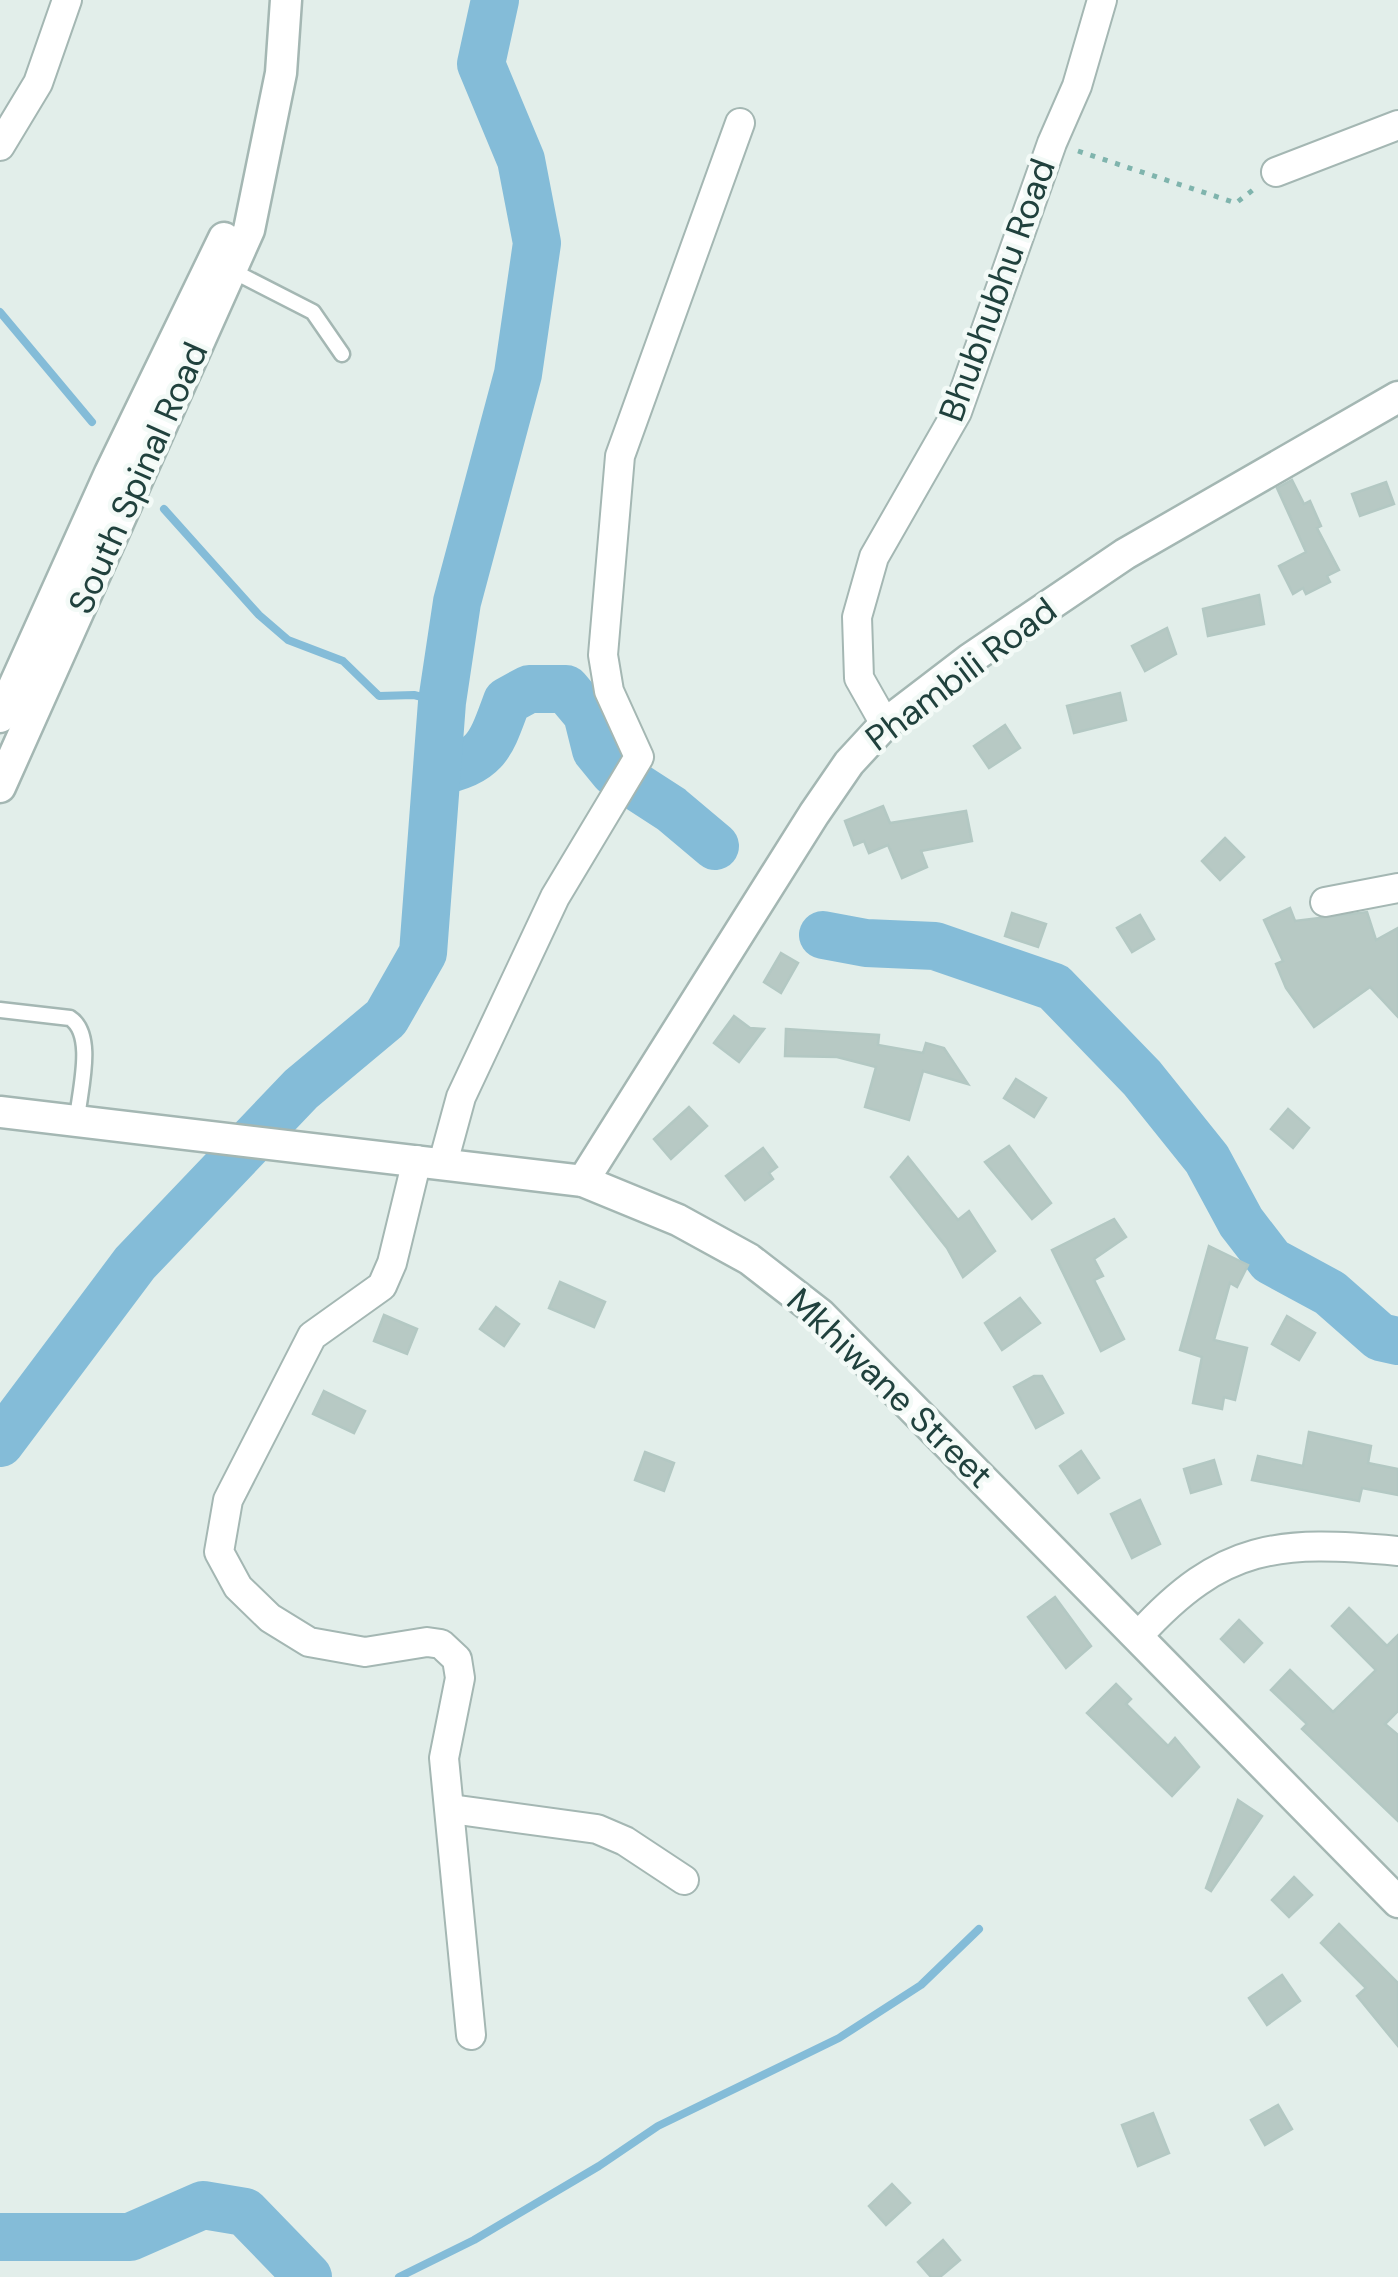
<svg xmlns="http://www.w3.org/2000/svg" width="1398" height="2277" viewBox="0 0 1398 2277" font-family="'DM Sans',sans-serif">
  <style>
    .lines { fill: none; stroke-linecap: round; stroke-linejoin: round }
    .stream { stroke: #84bcd8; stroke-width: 8 }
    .river { stroke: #84bcd8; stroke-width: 48 }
    .building { fill: #b7c9c4; stroke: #b3c8c3; stroke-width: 2.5 }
    .service-casing { stroke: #a4b7b3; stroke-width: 19 }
    .minor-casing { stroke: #a4b7b3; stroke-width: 32 }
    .tertiary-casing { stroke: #a4b7b3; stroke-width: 35 }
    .path { stroke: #7fb4ad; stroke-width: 5; stroke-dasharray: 5 8; stroke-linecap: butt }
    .service { stroke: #fff; stroke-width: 14 }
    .minor { stroke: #fff; stroke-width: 28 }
    .tertiary { stroke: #fff; stroke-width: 30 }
    .labels { text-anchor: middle; stroke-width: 9; stroke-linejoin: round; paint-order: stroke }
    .street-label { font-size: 35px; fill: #20413d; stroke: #f3faf7 }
  </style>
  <rect width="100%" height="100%" fill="#e2eeea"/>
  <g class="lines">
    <g class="stream">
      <polyline points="0,312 92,422"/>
      <polyline points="164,509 259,615 288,640 343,661 379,696 414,695 442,702"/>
      <polyline points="399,2277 474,2240 599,2166 658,2126 839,2038 921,1985 979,1929"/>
    </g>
    <g class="river">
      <path d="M437 772C487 761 490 747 507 701L529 689H566L587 714 596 750 614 772 671 809 715 846"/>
      <polyline points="823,935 866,943 935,946 1054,987 1142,1078 1207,1159 1241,1222 1271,1261 1330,1293 1380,1337 1398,1341"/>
      <polyline points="0,1443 135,1263 301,1089 386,1018 423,953 442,702 457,602 518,374 537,243 521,160 481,64 495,0"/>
      <polyline points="0,2237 130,2237 203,2205 245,2212 308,2277"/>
    </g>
  </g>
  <g class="building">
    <polygon points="1292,480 1304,504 1310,501 1321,526 1317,528 1339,570 1327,576 1330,582 1306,594 1303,588 1293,594 1279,566 1306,552 1277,488"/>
    <polygon points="1386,482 1394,504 1360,516 1352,494"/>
    <polygon points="1259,595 1264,624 1208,636 1203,609"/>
    <polygon points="1167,628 1176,654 1145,671 1132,646"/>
    <polygon points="1120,693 1126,720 1074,733 1067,706"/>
    <polygon points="1005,725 1020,748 989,768 974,746"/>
    <polygon points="883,806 890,823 966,811 972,841 921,851 927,867 902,878 888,845 869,853 864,841 854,845 845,821"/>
    <polygon points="1225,838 1244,857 1220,880 1202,861"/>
    <polygon points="1290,908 1295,921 1367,912 1376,940 1398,928 1398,1017 1370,987 1314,1027 1286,988 1276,964 1283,961 1264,920"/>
    <polygon points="1012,913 1046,924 1038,947 1005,936"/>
    <polygon points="1140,915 1154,939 1132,952 1117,928"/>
    <polygon points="781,953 798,963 781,993 764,982"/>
    <polygon points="734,1016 750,1028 764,1029 739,1062 714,1043"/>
    <polygon points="786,1029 879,1035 878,1045 923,1053 926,1043 944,1048 968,1084 923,1071 909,1120 865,1107 876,1067 837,1057 785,1056"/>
    <polygon points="1016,1079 1046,1098 1034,1117 1004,1098"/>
    <polygon points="689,1107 707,1126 671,1159 654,1139"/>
    <polygon points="1288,1109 1309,1128 1293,1148 1271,1129"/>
    <polygon points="1009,1146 1051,1203 1032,1219 985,1162"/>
    <polygon points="763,1148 777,1167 769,1173 773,1179 745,1200 726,1176"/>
    <polygon points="908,1157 958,1220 969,1211 995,1251 963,1277 947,1248 891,1177"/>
    <polygon points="1114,1219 1126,1237 1094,1259 1103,1276 1094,1280 1124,1339 1101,1351 1052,1250"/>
    <polygon points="1209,1246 1248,1265 1237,1287 1230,1283 1214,1340 1247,1348 1235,1400 1224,1397 1222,1409 1193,1403 1202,1357 1180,1350"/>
    <polygon points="560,1282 605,1302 594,1327 549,1308"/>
    <polygon points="1020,1298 1040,1323 1002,1350 985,1323"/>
    <polygon points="496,1307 519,1324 504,1346 480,1329"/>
    <polygon points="384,1315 417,1329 407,1354 374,1341"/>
    <polygon points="1287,1316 1315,1333 1299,1360 1272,1344"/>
    <polygon points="1034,1376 1042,1376 1063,1413 1036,1428 1014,1387"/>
    <polygon points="324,1391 365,1411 354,1433 313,1414"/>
    <polygon points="1309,1432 1371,1446 1368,1463 1398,1469 1398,1495 1362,1488 1359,1501 1252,1480 1258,1456 1303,1466"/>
    <polygon points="1081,1451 1099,1478 1078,1493 1060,1466"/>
    <polygon points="645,1452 674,1463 664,1491 635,1480"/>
    <polygon points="1214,1460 1221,1484 1191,1493 1184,1469"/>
    <polygon points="1140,1500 1160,1544 1132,1558 1111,1514"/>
    <polygon points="1055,1597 1091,1646 1066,1668 1028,1617"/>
    <polygon points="1349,1608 1387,1646 1398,1635 1398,1711 1385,1724 1398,1735 1398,1821 1302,1729 1307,1724 1271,1690 1290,1670 1333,1712 1376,1670 1332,1626"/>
    <polygon points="1239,1620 1262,1643 1244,1662 1221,1639"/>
    <polygon points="1116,1684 1131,1699 1126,1704 1168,1746 1175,1738 1199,1767 1172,1796 1087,1713"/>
    <polygon points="1238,1800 1262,1816 1211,1891 1206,1888"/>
    <polygon points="1294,1877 1312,1895 1289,1917 1272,1900"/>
    <polygon points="1339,1924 1398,1983 1398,2046 1357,1996 1366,1988 1321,1943"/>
    <polygon points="1282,1975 1300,2001 1267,2025 1249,1998"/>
    <polygon points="1278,2105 1292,2129 1265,2145 1251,2120"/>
    <polygon points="1153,2113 1169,2153 1138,2166 1122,2125"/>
    <polygon points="892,2184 910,2203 886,2225 869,2206"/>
    <polygon points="943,2240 960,2260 940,2277 931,2277 918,2262"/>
  </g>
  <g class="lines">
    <defs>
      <g id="service">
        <polyline points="231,270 313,312 342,354"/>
        <path d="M0 1010 70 1018C96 1035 79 1092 77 1120"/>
      </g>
      <g id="minor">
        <polyline points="0,146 38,83 67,0"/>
        <polyline points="1276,172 1398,125"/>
        <polyline points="885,724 859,678 857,617 874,557 957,412 1052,143 1077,86 1102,0"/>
        <polyline points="1325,902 1398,888"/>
        <polyline points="417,1160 392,1263 382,1286 312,1336 228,1500 219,1552 238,1587 270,1618 309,1642 365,1652 427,1642 441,1644 457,1659 460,1678 444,1758 471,2035"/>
        <polyline points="443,1163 461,1097 555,897 639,757 609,691 603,655 620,456 740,123"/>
        <path d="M1139 1635C1223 1543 1278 1540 1398 1551"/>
        <polyline points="451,1809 597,1829 625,1841 684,1880"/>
      </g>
      <g id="tertiary">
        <polyline points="0,717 110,473 224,238"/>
        <polyline points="0,787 249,230 281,73 286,0"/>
        <polyline points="0,1112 583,1181 678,1220 749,1259 820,1314 1398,1902"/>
        <polyline points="583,1181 814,814 849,763 885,724 970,659 1125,554 1398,397"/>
      </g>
    </defs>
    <use href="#service" class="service-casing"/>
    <use href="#minor" class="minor-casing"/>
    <use href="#tertiary" class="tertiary-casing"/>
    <polyline class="path" points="1078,151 1236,203 1258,186"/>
    <use href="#service" class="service"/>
    <use href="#minor" class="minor"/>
    <use href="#tertiary" class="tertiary"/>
  </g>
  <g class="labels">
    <g class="street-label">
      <text transform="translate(997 290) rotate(-70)" y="12">Bhubhubhu Road</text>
      <text transform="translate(138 478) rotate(-66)" y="12">South Spinal Road</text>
      <text transform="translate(961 674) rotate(-37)" y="12">Phambili Road</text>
      <text transform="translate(890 1388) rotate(44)" y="12">Mkhiwane Street</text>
    </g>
  </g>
</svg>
